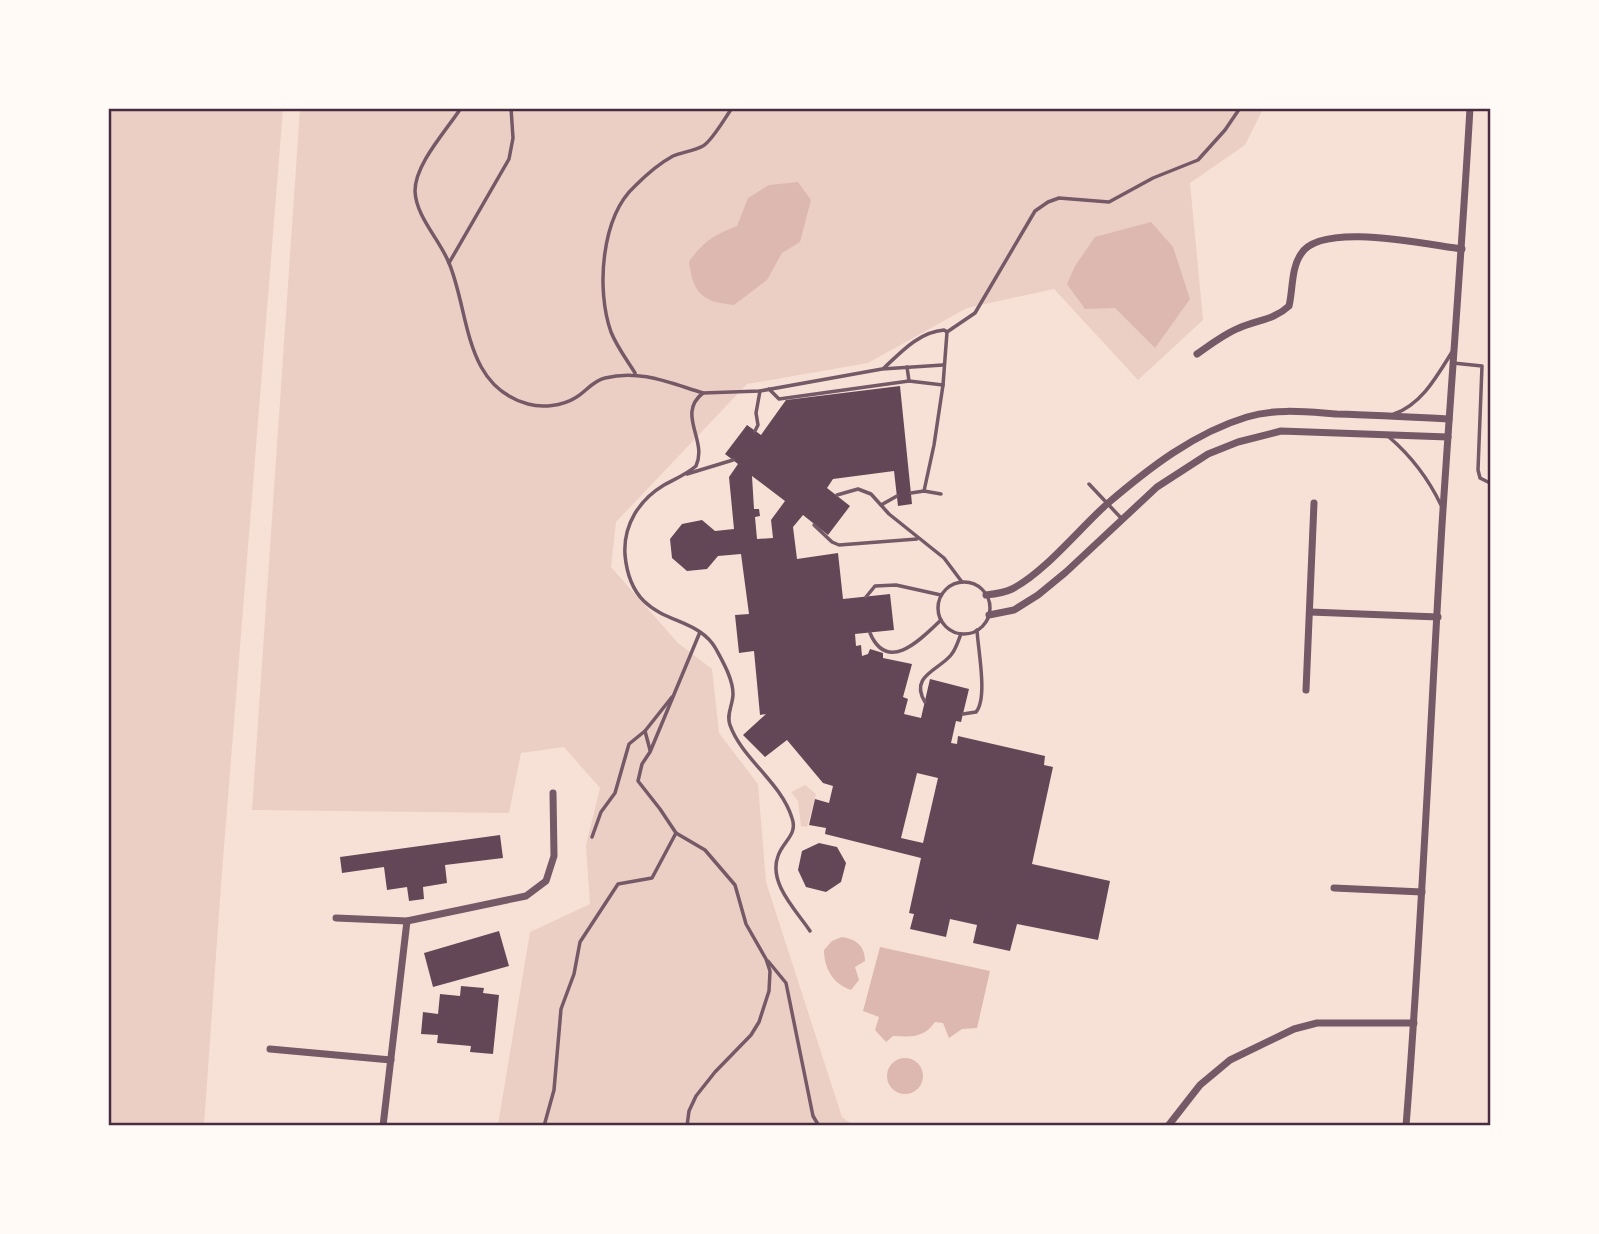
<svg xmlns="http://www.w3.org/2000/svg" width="1599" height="1234" viewBox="0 0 1599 1234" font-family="Inter,sans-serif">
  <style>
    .green { fill: #ebcfc5 }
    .water { fill: #dcb8b0 }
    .building { fill: #644757; fill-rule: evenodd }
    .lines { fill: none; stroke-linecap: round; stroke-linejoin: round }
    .service { stroke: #755966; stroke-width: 3.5 }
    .minor { stroke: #755966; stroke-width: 7 }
    .neatline { fill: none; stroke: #4a2c40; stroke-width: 2.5 }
  </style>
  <rect width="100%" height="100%" fill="#f7e1d7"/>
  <g class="green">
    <polygon points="108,109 283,109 221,885 204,1125 109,1125"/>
    <polygon points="300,109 1263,109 1245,145 1190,183 1203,320 1138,380 1054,289 967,308 868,363 747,384 616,522 611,567 678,643 712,669 719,733 758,784 766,882 842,1117 853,1125 498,1125 530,932 590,904 586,845 600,788 564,747 521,753 509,813 252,810"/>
    <polygon points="805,785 816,794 807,827 801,826 798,801 791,792"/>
  </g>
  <g class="water">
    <path d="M798 182 811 200 800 242 782 253 767 280 734 305C702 302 693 293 689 262 702 242 716 234 737 226L748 198 769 185Z"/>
    <polygon points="1151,222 1173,247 1190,299 1155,348 1115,308 1085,309 1067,284 1075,266 1095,237"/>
    <path d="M842 937C856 939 865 946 865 961L855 967 859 980 851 990C833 984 824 968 824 950L832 941Z"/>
    <path d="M880 947 990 971 977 1028 962 1029 949 1038 943 1023 935 1022C924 1038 911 1037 893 1036L886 1042 875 1030 879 1017 863 1011Z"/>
    <circle cx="905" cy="1076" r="18"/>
  </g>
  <g class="building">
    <path d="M900 386 912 504 898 506 894 471 833 479 827 488 850 506 828 535 803 515 793 527 797 559 838 553 843 599 890 594 894 630 855 634 856 646 861 645 862 656 868 654 870 649 883 653V658L912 664 903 697 908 699 904 714 921 718 930 679 969 689 961 722 956 721 951 743 957 744 958 736 1045 756 1044 765 1053 767 1032 864 1110 881 1098 940 1017 924 1010 951 973 943 977 925 950 919 946 937 910 929 914 914 909 913 921 858 825 834 826 828 809 825 815 799 829 803 833 786 823 783 787 740 765 757 743 735 766 714 760 715 754 651 739 653 735 615 749 614 741 554 718 556 707 569 687 571 672 558 670 539 682 524 702 520 715 531 734 529 729 477 738 464 725 454 747 425 761 435 786 400ZM752 476 785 501 771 520 773 538 757 539 755 517 760 516 759 509H754ZM917 773 938 778 923 843 901 838Z"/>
    <polygon points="500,835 503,858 445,865 447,883 423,887 424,899 409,901 407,887 387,890 384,867 342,873 340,857"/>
    <polygon points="819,843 837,847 846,863 841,882 826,892 806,887 798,870 802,851"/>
    <polygon points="499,931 509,966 433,987 424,953"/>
    <polygon points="461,986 484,988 483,993 499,995 493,1054 470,1052 471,1046 437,1043 438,1035 421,1034 423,1012 438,1014 440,994 460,996"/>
  </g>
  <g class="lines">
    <g class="service">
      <path d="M461 108C446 131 415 164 415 191 416 217 440 240 449 263 470 313 463 386 528 404 542 408 562 406 575 398 586 392 592 381 605 378 640 369 670 383 703 393"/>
      <polyline points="449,263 509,159 513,138 511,108"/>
      <polyline points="1453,363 1482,366 1478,470 1480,478 1490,483"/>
      <path d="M884 368C901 352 919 332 944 330L947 332 975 313 1035 211 1048 202 1059 198 1109 202 1153 178 1198 160 1225 130 1240 108"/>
      <path d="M635 373C627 360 617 347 611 332 596 290 601 217 635 186 645 176 660 163 673 156 682 152 694 151 703 146 712 141 725 118 732 108"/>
      <polyline points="909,381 943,385"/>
      <polyline points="769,389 779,399 909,381 907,367"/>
      <path d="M1394 414C1422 404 1437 376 1452 352"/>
      <polyline points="755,431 758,425 756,413 760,391"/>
      <path d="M1389 437C1410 455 1429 480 1441 505"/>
      <polyline points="687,474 733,460"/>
      <polyline points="1089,484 1122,519"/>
      <polyline points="924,491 934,445 943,385 947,332"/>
      <polyline points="911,493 924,491 941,494"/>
      <polyline points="837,495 858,489 871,494 889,514 944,558 962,582"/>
      <polyline points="881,505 897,496"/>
      <polyline points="814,525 832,542 839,545 917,539"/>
      <circle cx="964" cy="608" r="26"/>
      <polyline points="866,597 875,586 896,585 941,595"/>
      <path d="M870 633C888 675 922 638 941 620"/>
      <path d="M925 702C909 676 939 670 951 655 956 649 958 641 961 634"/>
      <path d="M963 714 976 712C988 698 978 650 977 630"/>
      <polyline points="650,750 645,731 672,697"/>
      <polyline points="592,837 601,812 615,793 629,744 645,731"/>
      <path d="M810 931C796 910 768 883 778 856 783 841 798 835 792 818 781 782 742 759 730 725 726 714 733 705 733 694 733 679 723 662 716 649 694 609 632 630 625 555 623 525 639 500 664 485 675 479 687 474 696 466 708 440 676 414 703 393L760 391 882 369 943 365"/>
      <polyline points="768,961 786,983 813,1116 819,1126"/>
      <polyline points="544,1126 554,1090 561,1009 574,974 580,942 618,884 652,878 676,833"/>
      <polyline points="687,1126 689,1111 696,1096 715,1072 751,1035 759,1022 769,991 770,971 766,959 746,924 735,885 705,850 676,833 660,809 638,781 642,764 650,752 700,632"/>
    </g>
    <g class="minor">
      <path d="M1197 354C1210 345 1224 334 1239 328 1257 320 1274 320 1289 306 1293 290 1291 268 1301 254 1321 221 1428 245 1462 249"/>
      <path d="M986 595C995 594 1004 593 1012 589 1045 572 1079 529 1107 504 1149 468 1194 433 1247 417 1276 408 1308 412 1337 414 1375 415 1412 417 1449 419"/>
      <polyline points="1310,612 1438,617"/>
      <polyline points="989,615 1014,610 1038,595 1066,572 1157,487 1208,454 1238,442 1281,431 1448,437"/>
      <polyline points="1306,690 1314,503"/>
      <polyline points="1334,888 1422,892"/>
      <polyline points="336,918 407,921"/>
      <polyline points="270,1049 391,1060"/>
      <polyline points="383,1126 407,921 526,896 546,881 554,856 553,793"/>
      <polyline points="1168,1126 1200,1085 1230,1060 1294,1029 1317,1023 1414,1023"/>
      <path d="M1406 1126C1422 925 1430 725 1442 525 1451 386 1462 247 1470 108"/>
    </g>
  </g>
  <rect width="1599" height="1234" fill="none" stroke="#fffaf5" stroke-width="220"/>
  <rect x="110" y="110" width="1379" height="1014" class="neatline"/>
</svg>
